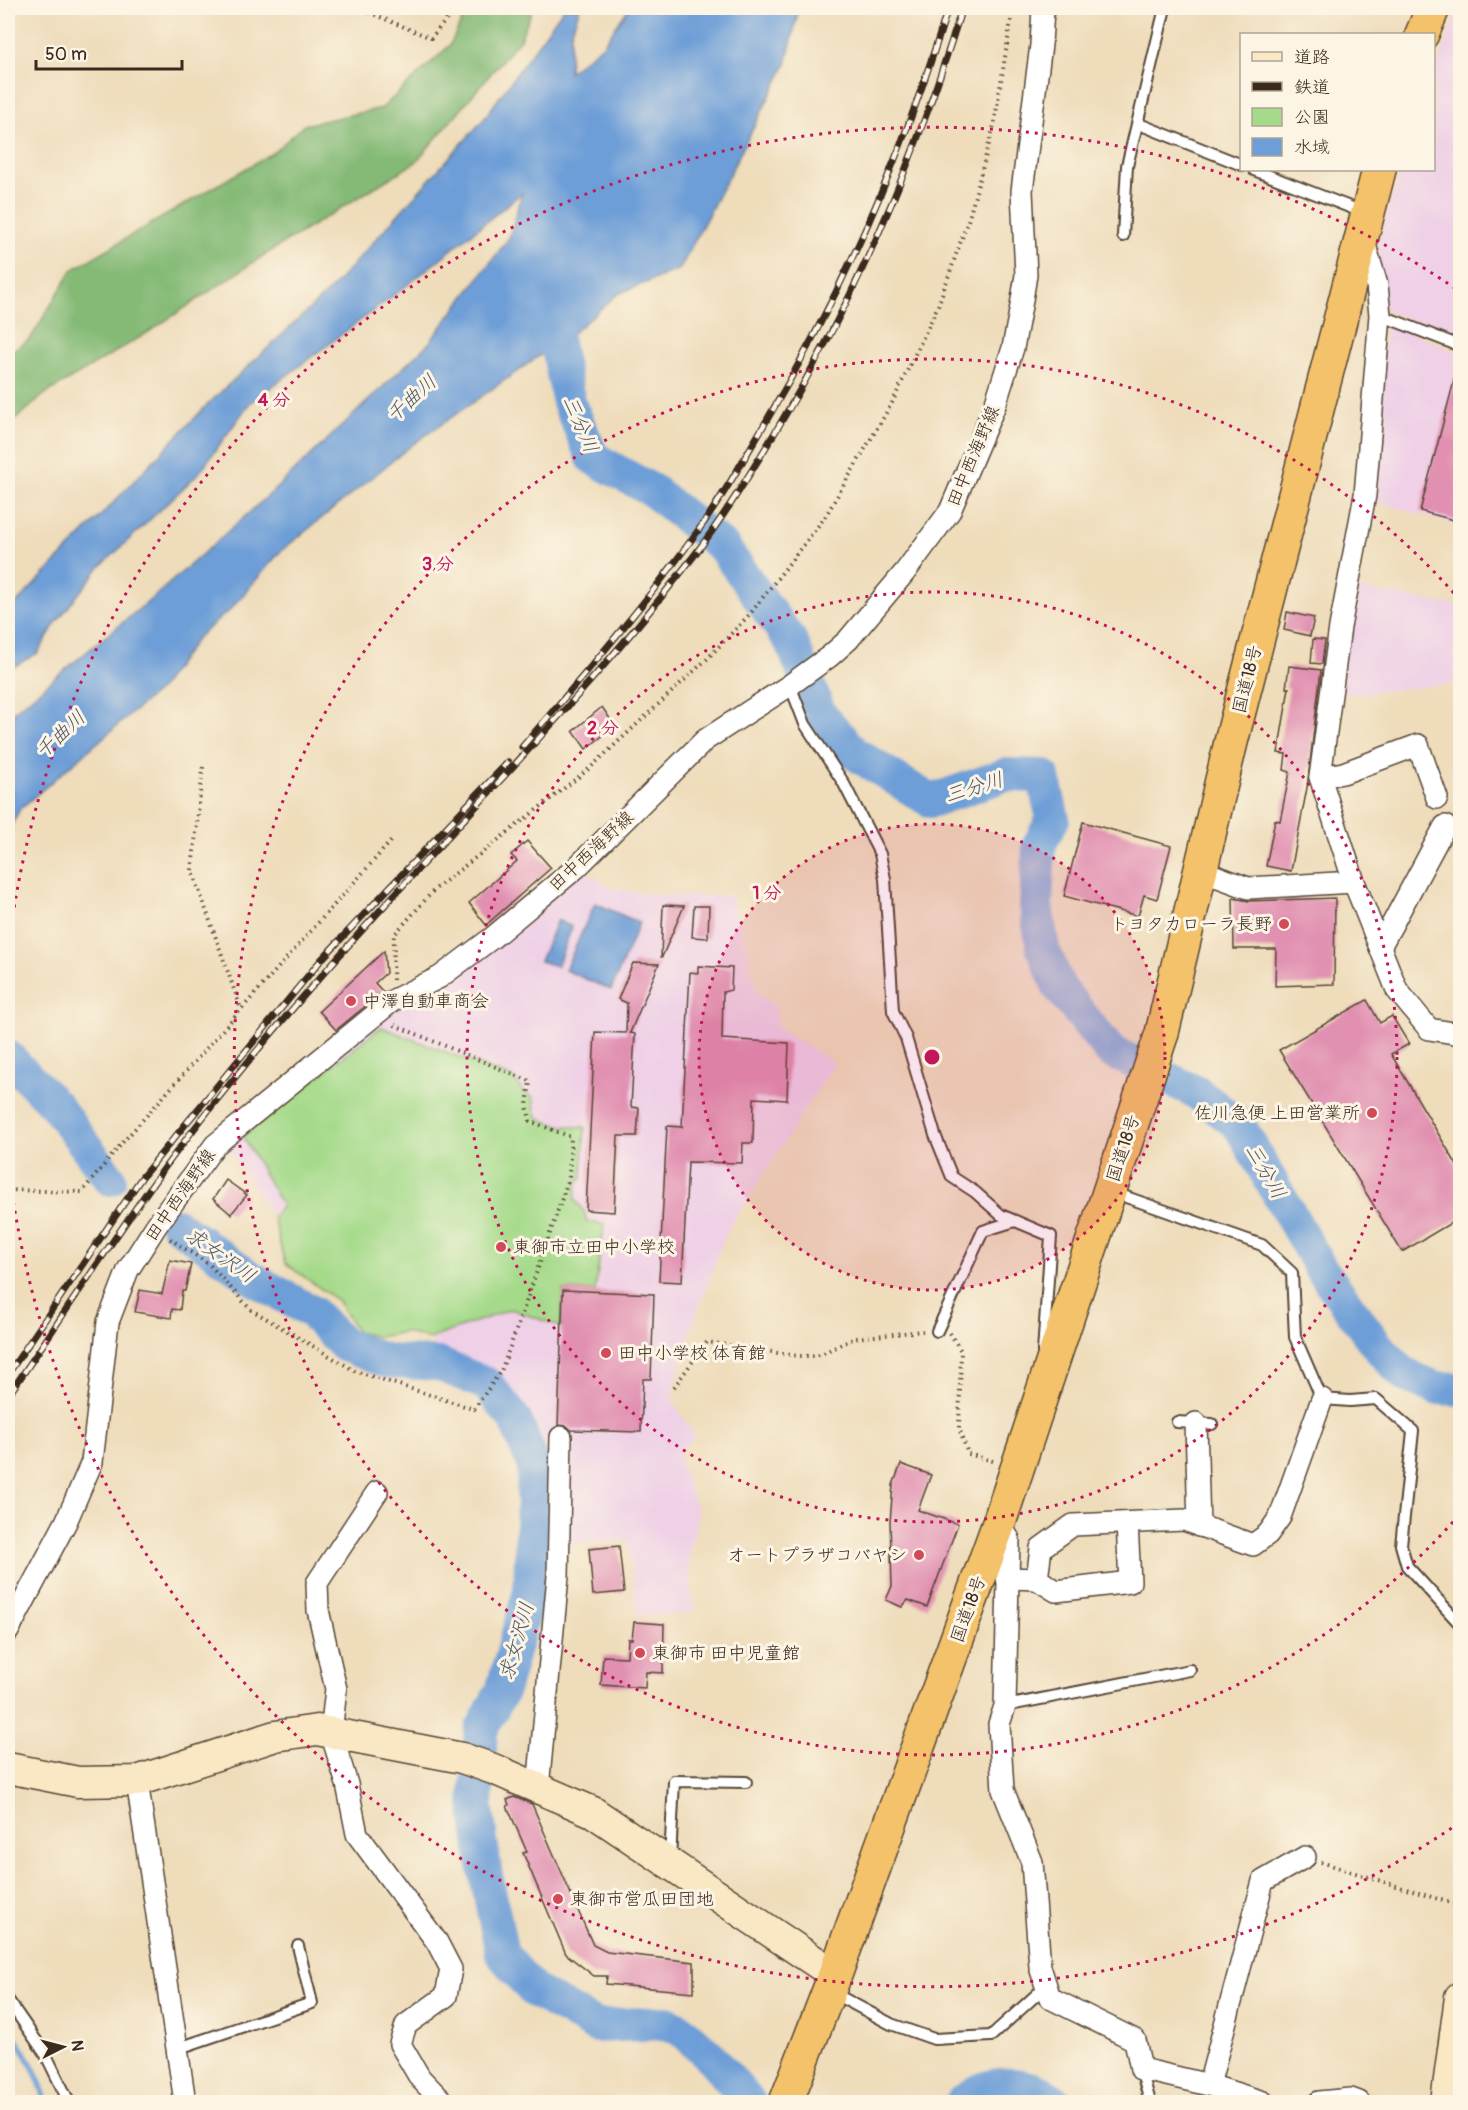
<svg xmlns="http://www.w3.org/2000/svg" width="1468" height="2110" viewBox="0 0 1468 2110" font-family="Pangolin,'Klee One',sans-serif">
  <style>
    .built { fill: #efd0e6 }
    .green { fill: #a5da8a; stroke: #708254; stroke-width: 1.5 }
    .forest { fill: #84ba76; stroke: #60724a; stroke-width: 1.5 }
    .water { fill: #6d9ed7; stroke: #54647a; stroke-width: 1.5 }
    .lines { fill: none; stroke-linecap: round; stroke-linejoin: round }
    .stream { stroke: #6d9ed7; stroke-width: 6 }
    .river { stroke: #6d9ed7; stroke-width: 34 }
    .building { fill: #e190b1 }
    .lane-casing { stroke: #564535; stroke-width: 14 }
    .street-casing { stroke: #564535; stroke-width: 24 }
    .secondary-casing { stroke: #564535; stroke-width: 33 }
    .highway-casing { stroke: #564535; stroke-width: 36 }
    .path { stroke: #564535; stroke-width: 4; stroke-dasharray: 1.5 4.5; stroke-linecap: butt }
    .lane { stroke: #fff; stroke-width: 10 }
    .street { stroke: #fff; stroke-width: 21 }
    .secondary { stroke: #fae7c3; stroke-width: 30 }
    .highway { stroke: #f3c26a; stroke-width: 33 }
    .rail-casing { stroke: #3b2a1e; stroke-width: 7 }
    .rail { stroke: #fcf5e5; stroke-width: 4.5; stroke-dasharray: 14; stroke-linecap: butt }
    .ring { fill: none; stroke: #c2185b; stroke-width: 3; stroke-dasharray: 3 6 }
    .poi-dot { fill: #d1495b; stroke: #fcf5e5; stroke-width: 2 }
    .labels { text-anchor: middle; stroke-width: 6; stroke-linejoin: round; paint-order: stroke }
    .street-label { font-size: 18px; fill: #3b2a1e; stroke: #fcf5e5 }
    .poi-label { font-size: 18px; fill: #3b2a1e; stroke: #fcf5e5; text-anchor: start }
    .water-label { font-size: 20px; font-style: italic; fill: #4f5868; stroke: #fcf5e5 }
    .centre { fill: #c2185b; stroke: #fcf5e5; stroke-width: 3 }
    .ring-label { font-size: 18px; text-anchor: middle; font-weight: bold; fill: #c2185b; stroke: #fcf5e5; stroke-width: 6; stroke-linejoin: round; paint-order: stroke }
  </style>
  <rect width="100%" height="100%" fill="#fcf5e5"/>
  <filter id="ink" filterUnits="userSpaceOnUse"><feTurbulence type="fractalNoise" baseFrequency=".0167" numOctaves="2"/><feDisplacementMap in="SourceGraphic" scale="12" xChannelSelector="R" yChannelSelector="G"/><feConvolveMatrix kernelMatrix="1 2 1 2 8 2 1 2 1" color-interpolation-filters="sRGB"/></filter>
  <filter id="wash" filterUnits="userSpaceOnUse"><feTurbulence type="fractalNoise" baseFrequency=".008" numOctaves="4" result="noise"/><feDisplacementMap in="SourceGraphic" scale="24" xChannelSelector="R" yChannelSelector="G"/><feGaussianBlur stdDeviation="1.35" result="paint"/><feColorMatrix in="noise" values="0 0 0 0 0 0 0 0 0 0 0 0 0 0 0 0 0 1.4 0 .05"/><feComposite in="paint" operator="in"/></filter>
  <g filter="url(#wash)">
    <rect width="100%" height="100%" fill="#eedcba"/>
    <g class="built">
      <polygon points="1458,8 1460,8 1460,338 1386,311 1377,245 1401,170 1434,170 1434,75"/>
      <polygon points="1386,322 1460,353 1460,526 1371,500"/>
      <polygon points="1353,588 1460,606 1460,683 1340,695"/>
      <polygon points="577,867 612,888 662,896 730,896 746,943 756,991 775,1007 778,1028 835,1063 727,1231 692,1326 674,1387 672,1400 695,1437 677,1454 698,1513 688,1562 694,1613 638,1616 628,1539 546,1546 547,1467 530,1421 502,1385 444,1356 429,1339 405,1332 377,1337 357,1332 338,1301 285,1263 273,1217 233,1154 215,1145"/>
    </g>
    <path class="green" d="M381 1027 513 1078 524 1093 533 1097 536 1115C551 1127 567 1127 585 1127L582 1179 577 1182 575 1200 585 1213 586 1221 604 1225 595 1291 563 1290 561 1327 511 1309 429 1339 405 1332 377 1337 357 1332 338 1301 285 1263 273 1217 282 1206 243 1136Z"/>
    <polygon class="forest" points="468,8 533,8 520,39 416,162 266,254 147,333 45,394 8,426 8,354 31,338 72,270 274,152 304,125 382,108 450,45"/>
    <g class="water">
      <polygon points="564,8 580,8 571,33 569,72 603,45 629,8 799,8 786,65 680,269 618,294 575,331 412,445 280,552 231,609 198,637 160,689 20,809 8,832 8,716 155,596 270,494 429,343 509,238 522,193 405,287 249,404 199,473 99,568 55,624 38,653 8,670 8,612 210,402 332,288 483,120"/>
      <polygon points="595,903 639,923 611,990 565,970"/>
      <polygon points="557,920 572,927 557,966 540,961"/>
    </g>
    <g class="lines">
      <path class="stream" d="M8 2029C25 2049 39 2076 46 2102"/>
      <g class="river">
        <polyline points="549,304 569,403 593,458 653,491 723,547 792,643 820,714 854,753 931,801 1005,775 1043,776 1053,819 1039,845 1036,906 1043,949 1059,987 1110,1051 1196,1092 1239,1125 1321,1269 1378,1347 1405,1375 1436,1388 1460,1389"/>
        <polyline points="8,1057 56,1106 110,1179"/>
        <polyline points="177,1225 250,1277 312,1312 344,1345 387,1361 438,1364 487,1384 515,1420 534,1466 530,1591 502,1691 481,1730 476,1804 485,1870 502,1954 533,1990 596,2026 667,2023 681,2030 709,2055 749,2102"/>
        <path d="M962 2102C968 2098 976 2092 983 2089 1007 2080 1038 2086 1056 2102"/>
      </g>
    </g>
    <g id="blocks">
      <g class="building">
        <polygon points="1455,377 1461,378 1461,522 1420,511"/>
        <polygon points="1287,612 1314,618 1310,636 1284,630"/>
        <polygon points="1313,639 1325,640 1322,664 1311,663"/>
        <polygon points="1289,666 1321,670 1307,788 1291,871 1266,866 1275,820 1280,821 1290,772 1284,770 1286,754 1278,753 1289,688 1286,688"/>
        <polygon points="602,707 615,726 586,749 573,731"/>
        <polygon points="1083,822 1171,846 1157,899 1144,895 1138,916 1064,896"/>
        <polygon points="527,841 551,868 486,925 469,903 517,861 511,855"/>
        <polygon points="1233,898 1249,901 1335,898 1334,984 1275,986 1276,949 1234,949"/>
        <polygon points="663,905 684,906 662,957 661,957"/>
        <polygon points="694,906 709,906 708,938 692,937"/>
        <polygon points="384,951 386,973 375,983 383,992 336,1030 319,1011"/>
        <polygon points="633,963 659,964 630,1033 635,1034 631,1107 639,1108 637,1136 618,1136 614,1212 586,1210 595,1032 626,1033 627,1003 618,999"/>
        <polygon points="698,966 732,968 731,990 723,992 722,1039 789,1043 787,1100 754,1098 753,1143 743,1143 742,1163 688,1162 682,1282 659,1281 667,1126 682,1127 690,972 698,973"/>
        <polygon points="1367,1000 1380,1023 1392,1016 1409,1044 1391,1054 1461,1172 1461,1217 1402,1252 1279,1050"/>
        <polygon points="226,1180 247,1195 231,1214 213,1199"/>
        <polygon points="170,1260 191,1264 185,1291 182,1291 180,1310 172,1309 171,1318 135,1312 140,1290 162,1294"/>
        <polygon points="563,1290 654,1294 651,1379 643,1379 641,1432 571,1430 567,1426 558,1425"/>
        <polygon points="901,1464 931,1475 918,1510 958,1524 927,1607 908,1600 902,1607 886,1600 892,1586 890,1522 893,1485"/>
        <polygon points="619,1546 624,1592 593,1595 589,1549"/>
        <polygon points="634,1622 664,1624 663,1673 646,1672 645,1688 601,1685 603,1656 627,1657 628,1639 632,1639"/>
        <polygon points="514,1797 532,1804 593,1945 607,1952 694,1962 694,1992 606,1984 607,1976 594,1976 566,1954 523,1853 527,1852 507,1806 509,1805 507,1800"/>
      </g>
    </g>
  </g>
  <g filter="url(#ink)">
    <use href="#blocks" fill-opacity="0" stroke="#564535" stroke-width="1.5"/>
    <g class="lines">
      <defs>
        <g id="lane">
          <polyline points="1139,124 1242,165"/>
          <polyline points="1254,170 1365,213"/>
          <polyline points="1123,236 1127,166 1165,8"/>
          <polyline points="1380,315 1460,346"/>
          <polyline points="790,685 805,724 843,782 880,854 885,879 893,1011 906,1038 935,1135 952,1177 975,1192 1001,1215 1051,1236 1043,1352"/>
          <polyline points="1112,1192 1262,1245 1292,1273 1295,1337 1322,1399 1350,1401 1376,1399 1413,1431 1401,1545 1407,1566 1460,1624"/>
          <polyline points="937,1331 983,1231 1015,1221"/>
          <polyline points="1177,1422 1212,1424"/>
          <polyline points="1005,1706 1190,1670"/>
          <polyline points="670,1860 674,1781 746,1782"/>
          <polyline points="833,1993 891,2024 934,2039 991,2036 1046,1986"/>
          <polyline points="8,2000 46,2055 69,2102"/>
          <polyline points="176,2049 312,2003 298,1946"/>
          <polyline points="1141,2069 1150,2102"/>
        </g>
        <g id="street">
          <polyline points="1363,238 1377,285 1380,315 1365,495 1340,627 1320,777 1354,882 1397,990 1429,1029 1460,1034"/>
          <polyline points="1320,777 1343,773 1418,745 1437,798"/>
          <polyline points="1202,871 1248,888 1354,882"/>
          <polyline points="1380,947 1445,826"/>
          <polyline points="1196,1423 1199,1526"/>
          <polyline points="377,1492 317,1583 318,1610 336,1689 331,1733 347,1784 357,1834 437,1942 451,1969 446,1996 406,2025 400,2044 420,2078 443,2102"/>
          <polyline points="999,1523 1009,1539 1005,1706 999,1724 1003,1790 1032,1862 1040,1967 1050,1998 1135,2040 1141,2069 1209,2085 1263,2102"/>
          <polyline points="1007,1578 1037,1579 1041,1548 1073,1525 1184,1520 1253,1545 1268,1534 1280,1517 1322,1399"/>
          <polyline points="1037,1579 1056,1591 1130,1582 1127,1523"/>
          <polyline points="8,1631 66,1522 92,1462 108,1322 128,1270 156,1226 215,1145 392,1001 440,977 492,938 577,867 705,740 790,685 830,656 848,640 905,572 950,511 995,405 1013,348 1021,306 1026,275 1022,191 1041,45 1043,8"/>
          <polyline points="137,1781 185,2102"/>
          <polyline points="538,1788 558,1576 561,1437"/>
          <polyline points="1209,2085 1263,1881 1305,1857"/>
          <polyline points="1319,2102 1351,2099 1359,2102"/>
        </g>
        <g id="secondary">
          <polyline points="8,1768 78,1782 137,1781 275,1736 317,1730 462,1758 496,1770 593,1812 835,1975"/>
          <polyline points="1446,2102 1460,1997"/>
        </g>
        <g id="highway">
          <polyline points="1422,34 1433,8"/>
          <polyline points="786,2102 835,1975 999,1523 1162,1033 1231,742 1379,170"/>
        </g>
      </defs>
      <use href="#lane" class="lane-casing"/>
      <use href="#street" class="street-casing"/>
      <use href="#secondary" class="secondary-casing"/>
      <use href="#highway" class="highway-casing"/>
      <g class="path">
        <polyline points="358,8 431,38 456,8"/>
        <polyline points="203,767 192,870 241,1009"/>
        <polyline points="393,980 394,935 434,890 590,768 707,659 750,614 825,517 892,403 938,306 969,218 994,125 1013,8"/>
        <polyline points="8,1190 82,1192 123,1142 392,840"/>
        <polyline points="170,1239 209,1264 250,1309 355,1371 474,1409 501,1371 521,1317 569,1178 571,1137 530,1121 527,1105 530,1081 392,1024"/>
        <polyline points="950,1333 961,1351 959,1428 968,1454 993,1461"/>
        <polyline points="674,1387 707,1342 798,1356 817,1356 855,1338 923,1331"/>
        <polyline points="1321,1862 1460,1906"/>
      </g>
      <use href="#lane" class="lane"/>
      <use href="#street" class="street"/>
      <use href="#secondary" class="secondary"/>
      <use href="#highway" class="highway"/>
      <defs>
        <g id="rail">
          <path d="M522 747C585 674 649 600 705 521 726 491 745 457 764 425 844 290 902 157 948 8"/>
          <polyline points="8,1374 142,1177 321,960 508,762"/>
          <path d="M8 1396C56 1326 103 1254 152 1185 207 1109 268 1036 330 966 451 829 581 702 693 557 724 517 751 472 777 429 857 297 917 155 962 8"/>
        </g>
      </defs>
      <use href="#rail" class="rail-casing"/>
      <use href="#rail" class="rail"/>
    </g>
  </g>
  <circle cx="932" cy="1057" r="233" fill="#c2185b" fill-opacity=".12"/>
  <g class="ring">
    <circle cx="932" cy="1057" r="233"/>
    <circle cx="932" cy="1057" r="465"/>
    <path d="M1459 1515A698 698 0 1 1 1459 599"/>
    <path d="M1459 1823A930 930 0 0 1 8 1162M8 952A930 930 0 0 1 1459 291"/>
  </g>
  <g class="poi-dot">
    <circle cx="1284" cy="924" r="6"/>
    <circle cx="351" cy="1001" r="6"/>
    <circle cx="1372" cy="1113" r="6"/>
    <circle cx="501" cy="1247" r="6"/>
    <circle cx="606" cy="1353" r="6"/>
    <circle cx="919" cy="1555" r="6"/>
    <circle cx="640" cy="1653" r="6"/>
    <circle cx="558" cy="1899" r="6"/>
  </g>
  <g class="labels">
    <g class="street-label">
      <text transform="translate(973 456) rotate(-67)" y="6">田中西海野線</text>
      <text transform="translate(1247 679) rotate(-76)" y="6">国道18号</text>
      <text transform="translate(591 851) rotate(-43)" y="6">田中西海野線</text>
      <text transform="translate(1123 1148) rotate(-72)" y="6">国道18号</text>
      <text transform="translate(180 1195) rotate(-55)" y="6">田中西海野線</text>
      <text transform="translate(968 1609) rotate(-70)" y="6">国道18号</text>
    </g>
    <g class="poi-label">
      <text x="1272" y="930" text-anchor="end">トヨタカローラ長野</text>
      <text x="363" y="1007">中澤自動車商会</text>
      <text x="1360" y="1119" text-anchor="end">佐川急便 上田営業所</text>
      <text x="513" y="1253">東御市立田中小学校</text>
      <text x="618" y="1359">田中小学校 体育館</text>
      <text x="907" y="1561" text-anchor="end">オートプラザコバヤシ</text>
      <text x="652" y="1659">東御市 田中児童館</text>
      <text x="570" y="1905">東御市営瓜田団地</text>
    </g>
    <g class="water-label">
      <text transform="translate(411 398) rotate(-42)" y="7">千曲川</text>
      <text transform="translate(581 424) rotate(67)" y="7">三分川</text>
      <text transform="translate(60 734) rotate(-43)" y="7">千曲川</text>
      <text transform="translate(974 787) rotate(-17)" y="7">三分川</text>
      <text transform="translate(1266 1171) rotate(60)" y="7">三分川</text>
      <text transform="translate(221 1255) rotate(35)" y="7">求女沢川</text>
      <text transform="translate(516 1641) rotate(-74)" y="7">求女沢川</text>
    </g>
  </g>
  <circle cx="932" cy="1057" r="9" class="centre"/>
  <g class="ring-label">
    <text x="274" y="406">4 分</text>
    <text x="438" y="570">3 分</text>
    <text x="603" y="734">2 分</text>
    <text x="767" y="899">1 分</text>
  </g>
  <rect width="1468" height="2110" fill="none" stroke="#fcf5e5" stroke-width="30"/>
  <rect x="1240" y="33" width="195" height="138" fill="#fcf5e5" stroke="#afa495" stroke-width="1.5"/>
  <rect x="1252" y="52" width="30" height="9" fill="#fae7c3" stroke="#afa495" stroke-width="1.5"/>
  <text x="1294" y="63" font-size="18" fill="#3b2a1e">道路</text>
  <rect x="1252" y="82" width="30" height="9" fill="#3b2a1e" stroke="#afa495" stroke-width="1.5"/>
  <text x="1294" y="93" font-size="18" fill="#3b2a1e">鉄道</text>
  <rect x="1252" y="108" width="30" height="18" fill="#a5da8a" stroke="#afa495" stroke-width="1.5"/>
  <text x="1294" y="123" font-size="18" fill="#3b2a1e">公園</text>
  <rect x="1252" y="138" width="30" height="18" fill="#6d9ed7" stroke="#afa495" stroke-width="1.5"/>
  <text x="1294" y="153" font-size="18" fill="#3b2a1e">水域</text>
  <g transform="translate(63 2047) rotate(84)" stroke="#fcf5e5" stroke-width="4.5" paint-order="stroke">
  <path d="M0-4.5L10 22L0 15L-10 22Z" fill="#3b2a1e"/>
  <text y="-9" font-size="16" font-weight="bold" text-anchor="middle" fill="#3b2a1e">N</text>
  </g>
  <path d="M36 60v9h146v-9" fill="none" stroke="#3b2a1e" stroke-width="3"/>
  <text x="45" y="60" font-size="18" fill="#3b2a1e" stroke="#fcf5e5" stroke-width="4.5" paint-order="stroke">50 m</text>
</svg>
